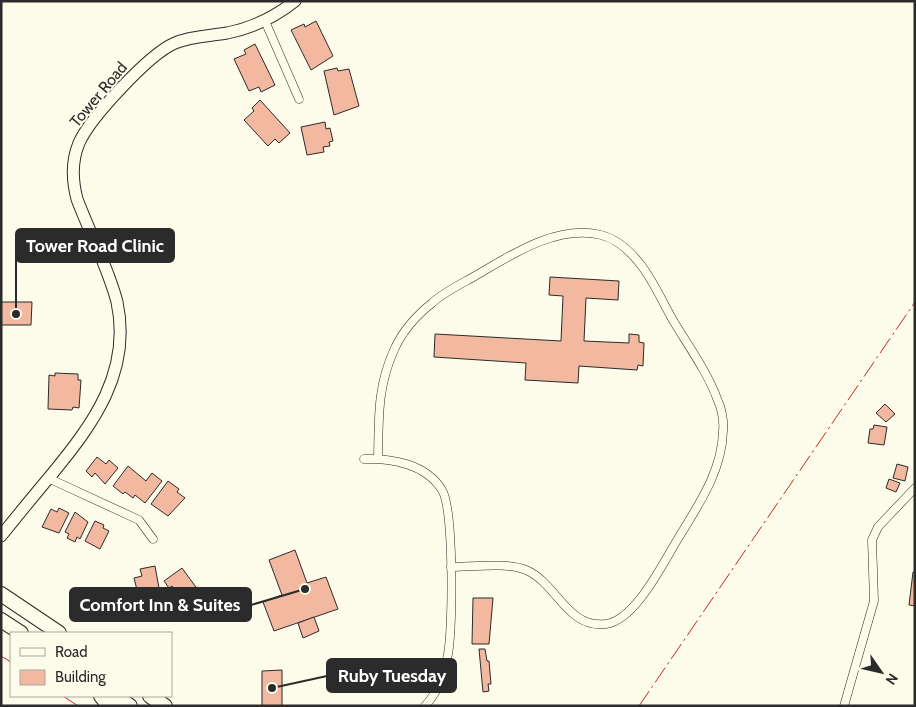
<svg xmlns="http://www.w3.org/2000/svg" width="916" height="707" viewBox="0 0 916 707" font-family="Cabin,sans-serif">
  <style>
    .building { fill: #f2b8a0; stroke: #2b2b2b }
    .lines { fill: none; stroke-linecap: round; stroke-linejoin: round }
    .street-casing { stroke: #2b2b2b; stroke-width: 9 }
    .secondary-casing { stroke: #2b2b2b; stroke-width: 13 }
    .highway-casing { stroke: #2b2b2b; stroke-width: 16 }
    .street { stroke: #fdfbea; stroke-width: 8 }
    .secondary { stroke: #fdfbea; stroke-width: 11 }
    .highway { stroke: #fdfbea; stroke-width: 14 }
    .power { stroke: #c62828; stroke-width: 1; stroke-dasharray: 18 4 2.5 4; stroke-linecap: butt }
    .labels { text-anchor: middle; stroke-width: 4; stroke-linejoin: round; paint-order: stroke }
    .street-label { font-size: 16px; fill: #2b2b2b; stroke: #fdfbea }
    .leader { fill: none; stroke: #2b2b2b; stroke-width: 2 }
    .callout-dot { fill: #2b2b2b; stroke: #fdfbea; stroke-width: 2 }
    .callout { fill: #2b2b2b; stroke: #2b2b2b; stroke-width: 2 }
    .callout-label { font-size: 18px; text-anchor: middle; font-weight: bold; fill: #fff }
  </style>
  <rect width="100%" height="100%" fill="#fdfbea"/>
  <g class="building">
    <polygon points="316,21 333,56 311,70 291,30 304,24 305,27"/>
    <polygon points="255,44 275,85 261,92 259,87 249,91 234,59 246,54 244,50"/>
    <polygon points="337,68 338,71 349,69 359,106 334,115 324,71"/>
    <polygon points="260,100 290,133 279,143 275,139 268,146 244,120 254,111 252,108"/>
    <polygon points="325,122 326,129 330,128 333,141 329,142 330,146 323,147 324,152 307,155 301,127"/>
    <polygon points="550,277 619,281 618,300 586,298 584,341 629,343 629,334 639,335 639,342 644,343 643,366 638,365 637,370 579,366 578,383 525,380 526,363 434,357 435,334 561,341 563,296 549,295"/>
    <polygon points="1,302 32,302 31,325 1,325"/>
    <polygon points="55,373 78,374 78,380 81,380 79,408 73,407 72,410 48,409 49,375 55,376"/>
    <polygon points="885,404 895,414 886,422 876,413"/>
    <polygon points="874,425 887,427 884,445 868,443 870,429 873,429"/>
    <polygon points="97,457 106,464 109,460 118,468 105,484 95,473 92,477 86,471"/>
    <polygon points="897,464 908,467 905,481 893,478"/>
    <polygon points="128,466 146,481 152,473 162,481 145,503 135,495 133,498 125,492 123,494 113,486"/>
    <polygon points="889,479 900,483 896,492 886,488"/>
    <polygon points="168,481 179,489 177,492 185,498 168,516 151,504"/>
    <polygon points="59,508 69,513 59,533 42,527 51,509 57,512"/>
    <polygon points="75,512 88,522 80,539 77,537 75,542 67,538 69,534 65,532"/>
    <polygon points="95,521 104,525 103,528 109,531 100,549 85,541"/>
    <polygon points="295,550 307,583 326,577 338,609 274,631 263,602 282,595 269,560"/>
    <polygon points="155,566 159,588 155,589 156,594 149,596 148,591 138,594 134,578 142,576 140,569"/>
    <polygon points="182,568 198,590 187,598 182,591 178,594 172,586 169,588 164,581"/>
    <polygon points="913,572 915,572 915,606 909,605"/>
    <polygon points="473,598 493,598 489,644 472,644"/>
    <polygon points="314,617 319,631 303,638 298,623"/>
    <polygon points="479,649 485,649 487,661 489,661 491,684 488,684 489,691 483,692"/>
    <polygon points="282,670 282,706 262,706 262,671"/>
  </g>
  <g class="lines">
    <defs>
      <g id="street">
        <polyline points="265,21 299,99"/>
        <path d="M378 458C379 418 377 388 394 350 402 332 417 315 432 303 444 292 461 284 475 276 511 255 557 224 601 235 617 239 631 252 641 265 654 282 663 303 674 322 689 347 708 373 718 401 722 409 724 422 723 431 722 471 699 504 679 537 664 561 636 620 606 624 567 629 557 583 526 570 507 562 472 567 451 567"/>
        <path d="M364 459C392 458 426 464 442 490 454 510 453 628 448 654 445 672 438 692 425 706"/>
        <polyline points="48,478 139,520 153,539"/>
        <polyline points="844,706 874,601 872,540 878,527 915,488"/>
      </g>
      <path id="secondary" d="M1 536C18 515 35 494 52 474 93 424 132 372 117 302 109 270 89 231 77 199 72 180 71 162 79 143 90 118 149 54 175 43 191 36 210 36 227 33 252 28 275 17 295 1"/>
      <g id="highway">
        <polyline points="1,594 59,633"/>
        <polyline points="1,620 21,633"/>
        <polyline points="101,696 109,706"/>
        <polyline points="115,696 130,706"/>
        <polyline points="150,696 165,706"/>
      </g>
    </defs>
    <use href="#street" class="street-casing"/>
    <use href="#secondary" class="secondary-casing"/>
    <use href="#highway" class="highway-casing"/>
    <use href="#street" class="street"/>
    <use href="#secondary" class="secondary"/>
    <use href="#highway" class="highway"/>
    <g class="power">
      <polyline points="1,656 11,662"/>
      <polyline points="63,696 78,706"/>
      <polyline points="639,706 915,302"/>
    </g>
  </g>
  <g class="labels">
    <g class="street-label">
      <text transform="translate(98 94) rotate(-50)" y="6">Tower Road</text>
    </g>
  </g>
  <path class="leader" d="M16 314L16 246M305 589L251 605M272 688L327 676"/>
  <g class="callout-dot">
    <circle cx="16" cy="314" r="5"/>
    <circle cx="305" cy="589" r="5"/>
    <circle cx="272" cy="688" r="5"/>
  </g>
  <g class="callout">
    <rect x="16" y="229" width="158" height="33" rx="5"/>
    <rect x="70" y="588" width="181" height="33" rx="5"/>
    <rect x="327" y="659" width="129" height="33" rx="5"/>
  </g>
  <g class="callout-label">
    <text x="95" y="252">Tower Road Clinic</text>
    <text x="160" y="611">Comfort Inn &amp; Suites</text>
    <text x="392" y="682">Ruby Tuesday</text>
  </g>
  <rect width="916" height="707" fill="none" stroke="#2b2b2b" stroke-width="5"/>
  <rect x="10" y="632" width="162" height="65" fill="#fdfbea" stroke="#a9a89e"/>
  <rect x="20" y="648" width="25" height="8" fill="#fdfbea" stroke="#a9a89e"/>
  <text x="55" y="657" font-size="15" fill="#2b2b2b">Road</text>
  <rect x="20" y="670" width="25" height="15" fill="#f2b8a0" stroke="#a9a89e"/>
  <text x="55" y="682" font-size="15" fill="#2b2b2b">Building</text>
  <g transform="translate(881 672) rotate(124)" stroke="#fdfbea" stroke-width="4" paint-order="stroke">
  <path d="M0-4L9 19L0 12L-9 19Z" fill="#2b2b2b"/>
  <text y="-8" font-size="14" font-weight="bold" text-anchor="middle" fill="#2b2b2b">N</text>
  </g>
</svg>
